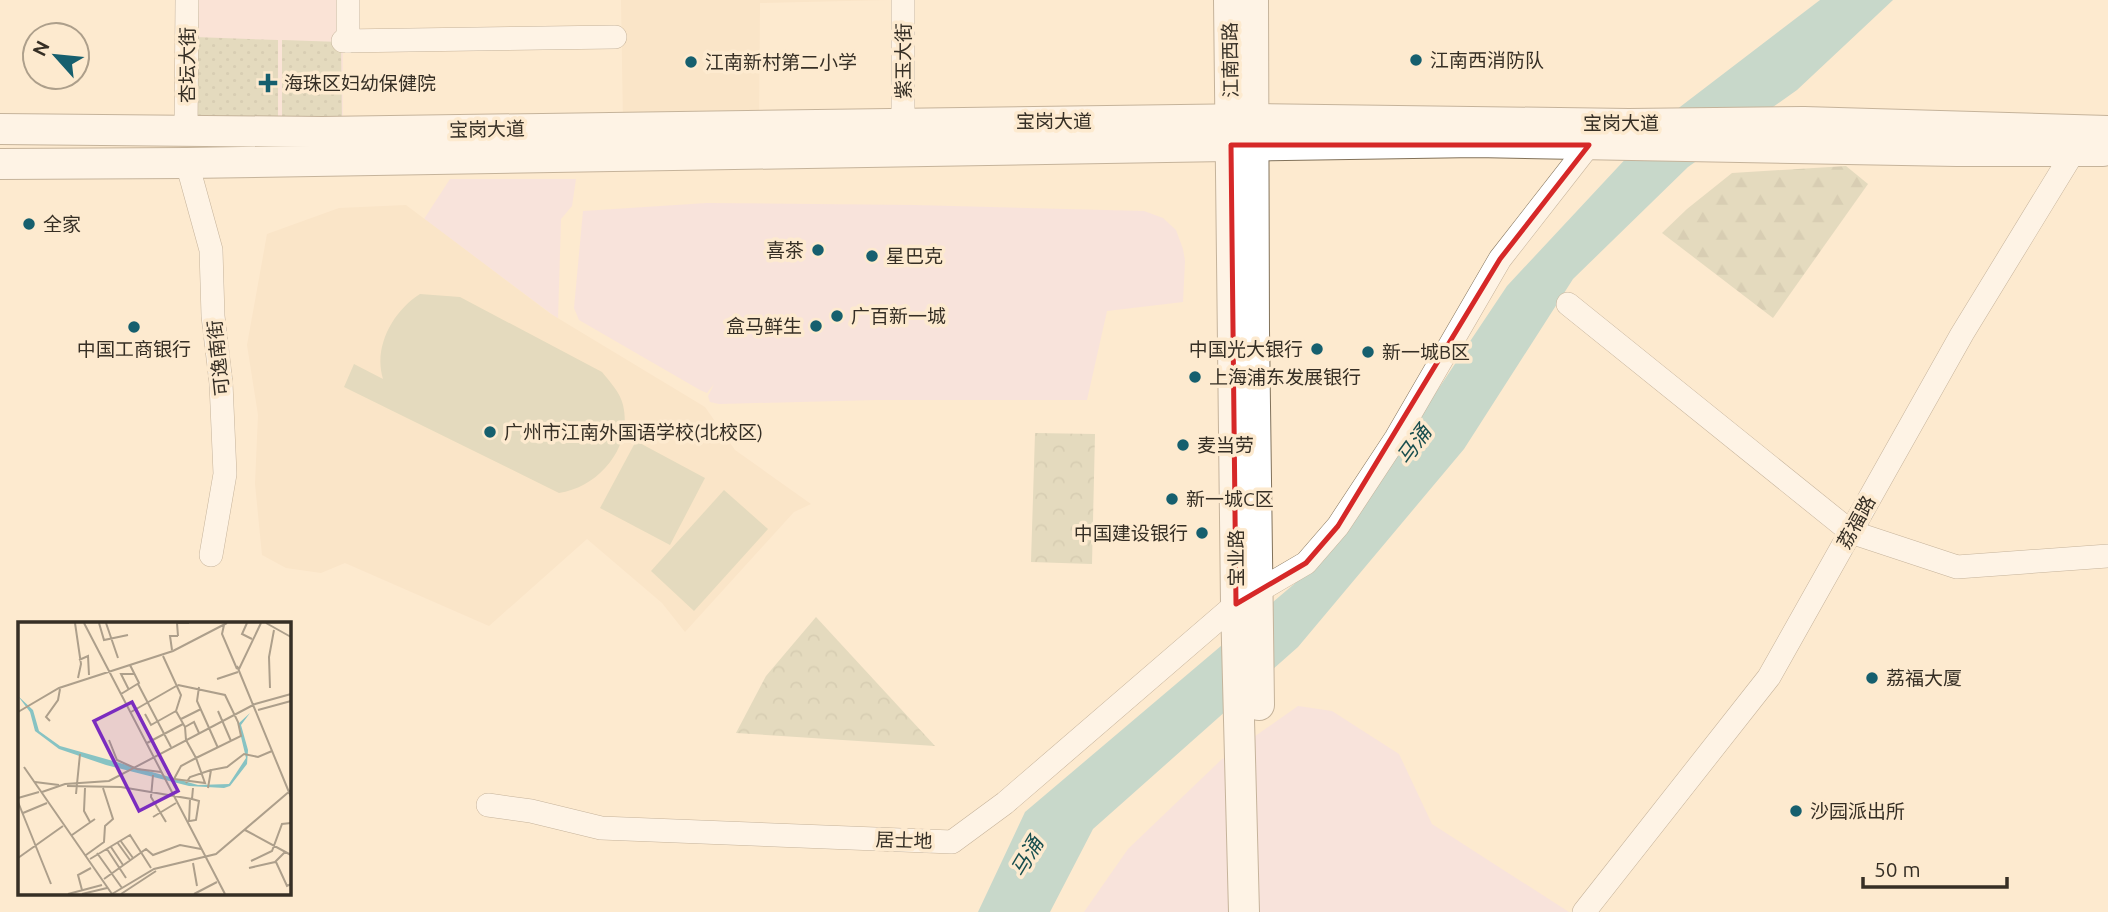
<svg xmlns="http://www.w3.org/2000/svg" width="2108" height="912" viewBox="0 0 2108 912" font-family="Ubuntu,'Noto Sans SC',sans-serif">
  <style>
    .commercial { fill: #f2dbe8 }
    .built { fill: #f7e0be }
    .medical { fill: #f6dbde }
    .grass { fill: url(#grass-dots) }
    .forest { fill: url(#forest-firs) }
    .park { fill: url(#park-crowns) }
    .pitch { fill: #c5c8a8 }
    .water { fill: #87c3c3 }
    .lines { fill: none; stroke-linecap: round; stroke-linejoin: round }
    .minor-casing { stroke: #82725a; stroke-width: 24 }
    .major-casing { stroke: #82725a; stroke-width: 32 }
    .minor { stroke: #fff; stroke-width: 23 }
    .major { stroke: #fff; stroke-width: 30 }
    .marked { fill: none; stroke: #d62828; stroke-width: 5; stroke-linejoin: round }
    .poi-dot { fill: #165f6e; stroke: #fdeacf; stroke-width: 2.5 }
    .labels { text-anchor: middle; stroke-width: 7; stroke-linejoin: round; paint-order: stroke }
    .street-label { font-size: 19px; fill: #362f25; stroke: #fdeacf }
    .poi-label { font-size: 19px; fill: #362f25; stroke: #fdeacf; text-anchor: start }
    .water-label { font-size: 21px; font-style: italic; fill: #184e4e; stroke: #fdeacf }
    .inset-road { fill: none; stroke: #ad9f8b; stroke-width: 2 }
    .view { fill: #7b2cbf; fill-opacity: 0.15; stroke: #7b2cbf; stroke-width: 3.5 }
    .inset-edge { fill: none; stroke: #362f25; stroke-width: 3.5 }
  </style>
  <defs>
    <pattern id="grass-dots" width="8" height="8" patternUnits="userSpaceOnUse" patternTransform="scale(1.75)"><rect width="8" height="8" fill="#c5c8a8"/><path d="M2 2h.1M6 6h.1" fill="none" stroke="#aaac90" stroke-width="1.8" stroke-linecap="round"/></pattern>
    <pattern id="forest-firs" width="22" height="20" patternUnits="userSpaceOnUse" patternTransform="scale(1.75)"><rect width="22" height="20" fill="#c5c8a8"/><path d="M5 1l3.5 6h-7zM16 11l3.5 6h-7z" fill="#aaac90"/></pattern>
    <pattern id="park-crowns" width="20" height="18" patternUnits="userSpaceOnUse" patternTransform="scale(1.75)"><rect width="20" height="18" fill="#c5c8a8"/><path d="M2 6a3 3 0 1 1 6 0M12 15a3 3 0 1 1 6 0" fill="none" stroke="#aaac90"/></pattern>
  </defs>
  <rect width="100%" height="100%" fill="#fdeacf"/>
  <g class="commercial">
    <polygon points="450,179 576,179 572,206 561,219 558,319 424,219"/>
    <polygon points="707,203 914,205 1144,211 1163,218 1176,230 1183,249 1185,261 1183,302 1107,311 1087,400 875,400 719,404 710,402 708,396 714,384 707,393 700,390 579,320 574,308 583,211"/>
    <polygon points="1298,706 1332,711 1399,754 1432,824 1569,912 1084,912 1128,849 1221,760"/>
  </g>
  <g class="built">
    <polygon points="621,0 888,0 760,3 759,122 623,124"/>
    <polygon points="406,205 551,314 705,407 735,450 811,504 794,512 685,632 662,603 587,539 489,626 345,563 321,573 286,568 262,555 255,484 258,415 247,345 267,234 339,208"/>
  </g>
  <polygon class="medical" points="193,0 343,0 343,126 193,124"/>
  <g class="grass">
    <polygon points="195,37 278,40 278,123 195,122"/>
    <polygon points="282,40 341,42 342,124 282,124"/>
  </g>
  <polygon class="forest" points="1846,166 1868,184 1773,318 1662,233 1687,209 1732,173"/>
  <g class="park">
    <polygon points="1035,433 1095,434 1092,564 1031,562"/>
    <polygon points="816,617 935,746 736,733 766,676"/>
  </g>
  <g class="pitch">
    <path d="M420 294 460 297 602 372C610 382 620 392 623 405 633 447 599 487 559 493L344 387 354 364 383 379C373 347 393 311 420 294Z"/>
    <polygon points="636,441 705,478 670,545 600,508"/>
    <polygon points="724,490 768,529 694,611 651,571"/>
  </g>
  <polygon class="water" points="1820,0 1893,0 1797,90 1688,167 1573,279 1464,449 1298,647 1093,829 1050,912 978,912 1025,812 1326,557 1507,286 1659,123"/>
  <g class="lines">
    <defs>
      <g id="minor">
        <polyline points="348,0 348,41"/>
        <polyline points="903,0 903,123"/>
        <polyline points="343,41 615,37"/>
        <polyline points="186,129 187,0"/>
        <polyline points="187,163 211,250 213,316 221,383 225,474 211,555"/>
        <polyline points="1568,304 1851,532 1957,567 2108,556"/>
        <polyline points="488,805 531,811 601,828 952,842 1005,803 1236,604 1306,563 1338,526 1396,438 1500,259 1589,145"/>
        <polyline points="1584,912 1769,677 1962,334 2074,151 2083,143"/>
      </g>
      <g id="major">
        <polyline points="1229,0 1236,604 1244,912"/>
        <polyline points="1253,0 1254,331 1259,705"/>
        <polyline points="0,129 322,132 1253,119 1629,124 1804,122 2108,131"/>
        <polyline points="0,164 187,163 1476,142 1957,151 2103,151"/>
      </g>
    </defs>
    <use href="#minor" class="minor-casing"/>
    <use href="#major" class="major-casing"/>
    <use href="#minor" class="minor"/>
    <use href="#major" class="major"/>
  </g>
  <path d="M0 0H2108V912H0ZM1231 145H1589L1500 259 1338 526 1306 563 1236 604Z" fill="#fdeacf" fill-opacity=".55" fill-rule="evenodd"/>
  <path class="marked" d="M1231 145H1589L1500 259 1338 526 1306 563 1236 604Z"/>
  <g class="poi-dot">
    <circle cx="1416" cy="60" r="7"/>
    <circle cx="691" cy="62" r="7"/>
    <path d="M264.5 72.5h7v7h7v7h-7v7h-7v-7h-7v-7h7z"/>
    <circle cx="29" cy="224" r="7"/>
    <circle cx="818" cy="250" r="7"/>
    <circle cx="872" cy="256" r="7"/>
    <circle cx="837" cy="316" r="7"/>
    <circle cx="816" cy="326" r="7"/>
    <circle cx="134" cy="327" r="7"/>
    <circle cx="1317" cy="349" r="7"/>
    <circle cx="1368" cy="352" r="7"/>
    <circle cx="1195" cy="377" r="7"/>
    <circle cx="490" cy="432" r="7"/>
    <circle cx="1183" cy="445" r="7"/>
    <circle cx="1172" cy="499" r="7"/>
    <circle cx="1202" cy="533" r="7"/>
    <circle cx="1872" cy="678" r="7"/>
    <circle cx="1796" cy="811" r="7"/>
  </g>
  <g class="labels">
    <g class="street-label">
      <text transform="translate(1230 60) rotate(-91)" y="7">江南西路</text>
      <text transform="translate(903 61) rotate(-90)" y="7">紫玉大街</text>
      <text transform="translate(187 65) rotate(-90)" y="7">杏坛大街</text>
      <text x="1054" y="128">宝岗大道</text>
      <text x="1621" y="130">宝岗大道</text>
      <text transform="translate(487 129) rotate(-1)" y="7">宝岗大道</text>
      <text transform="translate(218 358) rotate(-96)" y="7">可逸南街</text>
      <text transform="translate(1856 522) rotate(-61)" y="7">荔福路</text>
      <text transform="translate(1236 558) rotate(-90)" y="7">宝业路</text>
      <text transform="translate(904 840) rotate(2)" y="7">居士地</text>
    </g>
    <g class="poi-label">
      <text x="1430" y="67">江南西消防队</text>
      <text x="705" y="69">江南新村第二小学</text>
      <text x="284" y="90">海珠区妇幼保健院</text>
      <text x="43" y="231">全家</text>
      <text x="804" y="257" text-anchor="end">喜茶</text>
      <text x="886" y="263">星巴克</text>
      <text x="851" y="323">广百新一城</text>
      <text x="802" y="333" text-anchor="end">盒马鲜生</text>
      <text x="134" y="356" text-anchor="middle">中国工商银行</text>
      <text x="1303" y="356" text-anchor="end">中国光大银行</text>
      <text x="1382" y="359">新一城B区</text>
      <text x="1209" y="384">上海浦东发展银行</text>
      <text x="504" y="439">广州市江南外国语学校(北校区)</text>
      <text x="1197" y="452">麦当劳</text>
      <text x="1186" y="506">新一城C区</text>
      <text x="1188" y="540" text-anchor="end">中国建设银行</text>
      <text x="1886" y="685">荔福大厦</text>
      <text x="1810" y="818">沙园派出所</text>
    </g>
    <g class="water-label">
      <text transform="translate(1414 445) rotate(-54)" y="7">马涌</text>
      <text transform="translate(1027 857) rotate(-59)" y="7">马涌</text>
    </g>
  </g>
  <g transform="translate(18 622)">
    <rect width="273" height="273" fill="#fdeacf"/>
    <path d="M0 74 15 88 21 109 42 124 180 163 211 162 228 136 220 102 232 91 223 103 230 128 229 142 212 164 206 166 171 164 88 143 41 127 17 109 12 90Z" fill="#87c3c3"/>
    <path class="inset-road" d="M57 1 63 42 60 56M66 1 207 272M81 1 86 18 110 13M88 1 100 36M229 1 224 12 234 17M248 1 273 15M206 3 204 12 219 47M160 14 159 1H171M154 28 152 14H160M145 34 163 73 158 89M61 38 70 34 71 53M219 44 273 175M221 47 243 1M199 57 220 50M120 62 153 125M181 65 179 79 200 126M252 66 251 35 256 8M111 68 103 52H116M103 72 121 61 112 43M237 82 273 72M240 88 273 79M158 89 167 105 168 118 178 136 187 161 156 157 163 144 178 136 223 114 220 100 207 73 160 63M200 89 213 119M0 90 41 66 155 29 209 1M113 90 160 63M127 92 133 103 158 89M163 97 183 87M32 99 28 95 40 78 42 67M167 105 176 100 181 111M91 118 99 138 119 147 143 150M129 121 165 102M6 145 94 272M135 153 133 175 148 200M17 160 41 163M168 161 172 155 193 148M49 164 103 165 174 177 175 166M67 166 66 189 72 200M190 166 193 148 209 145 226 132 240 135 254 129M24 170 47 162 91 159 237 82M58 172 62 132M0 176 21 170M0 180 33 262M5 191 29 181M135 195 158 181M172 199 178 198 181 179 174 177M171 200 172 177M227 208 273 233M54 213 77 197M102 218 115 236M99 220 112 238M93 225 105 243M89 227 108 256M79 231 104 266M68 233 86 220 87 204 95 197 85 166M0 236 45 204M72 237 112 213 133 246M233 239 254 229 264 202 273 201M258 240 269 264 273 262M175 241 179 264M231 246 257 240 267 230M86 257 128 227 135 233 162 223 183 227M64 268 60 253 73 246M50 272 84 263M64 272 89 266M94 272 136 247 198 232 273 168M103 272 138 249M176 272 199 260"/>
    <path class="view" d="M114 80 160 169 121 189 76 99Z"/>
    <rect width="273" height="273" class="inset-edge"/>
  </g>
  <g transform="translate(56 56) rotate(297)"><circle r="33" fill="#fdeacf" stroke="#ad9f8b" stroke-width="2"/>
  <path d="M0-5L12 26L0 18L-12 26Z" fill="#165f6e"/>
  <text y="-10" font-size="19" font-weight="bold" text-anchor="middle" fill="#362f25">N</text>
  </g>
  <path d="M1863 877v10h144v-10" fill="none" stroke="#362f25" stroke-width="3.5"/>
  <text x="1874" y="877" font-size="21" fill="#362f25" stroke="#fdeacf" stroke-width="5" paint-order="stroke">50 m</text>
</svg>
